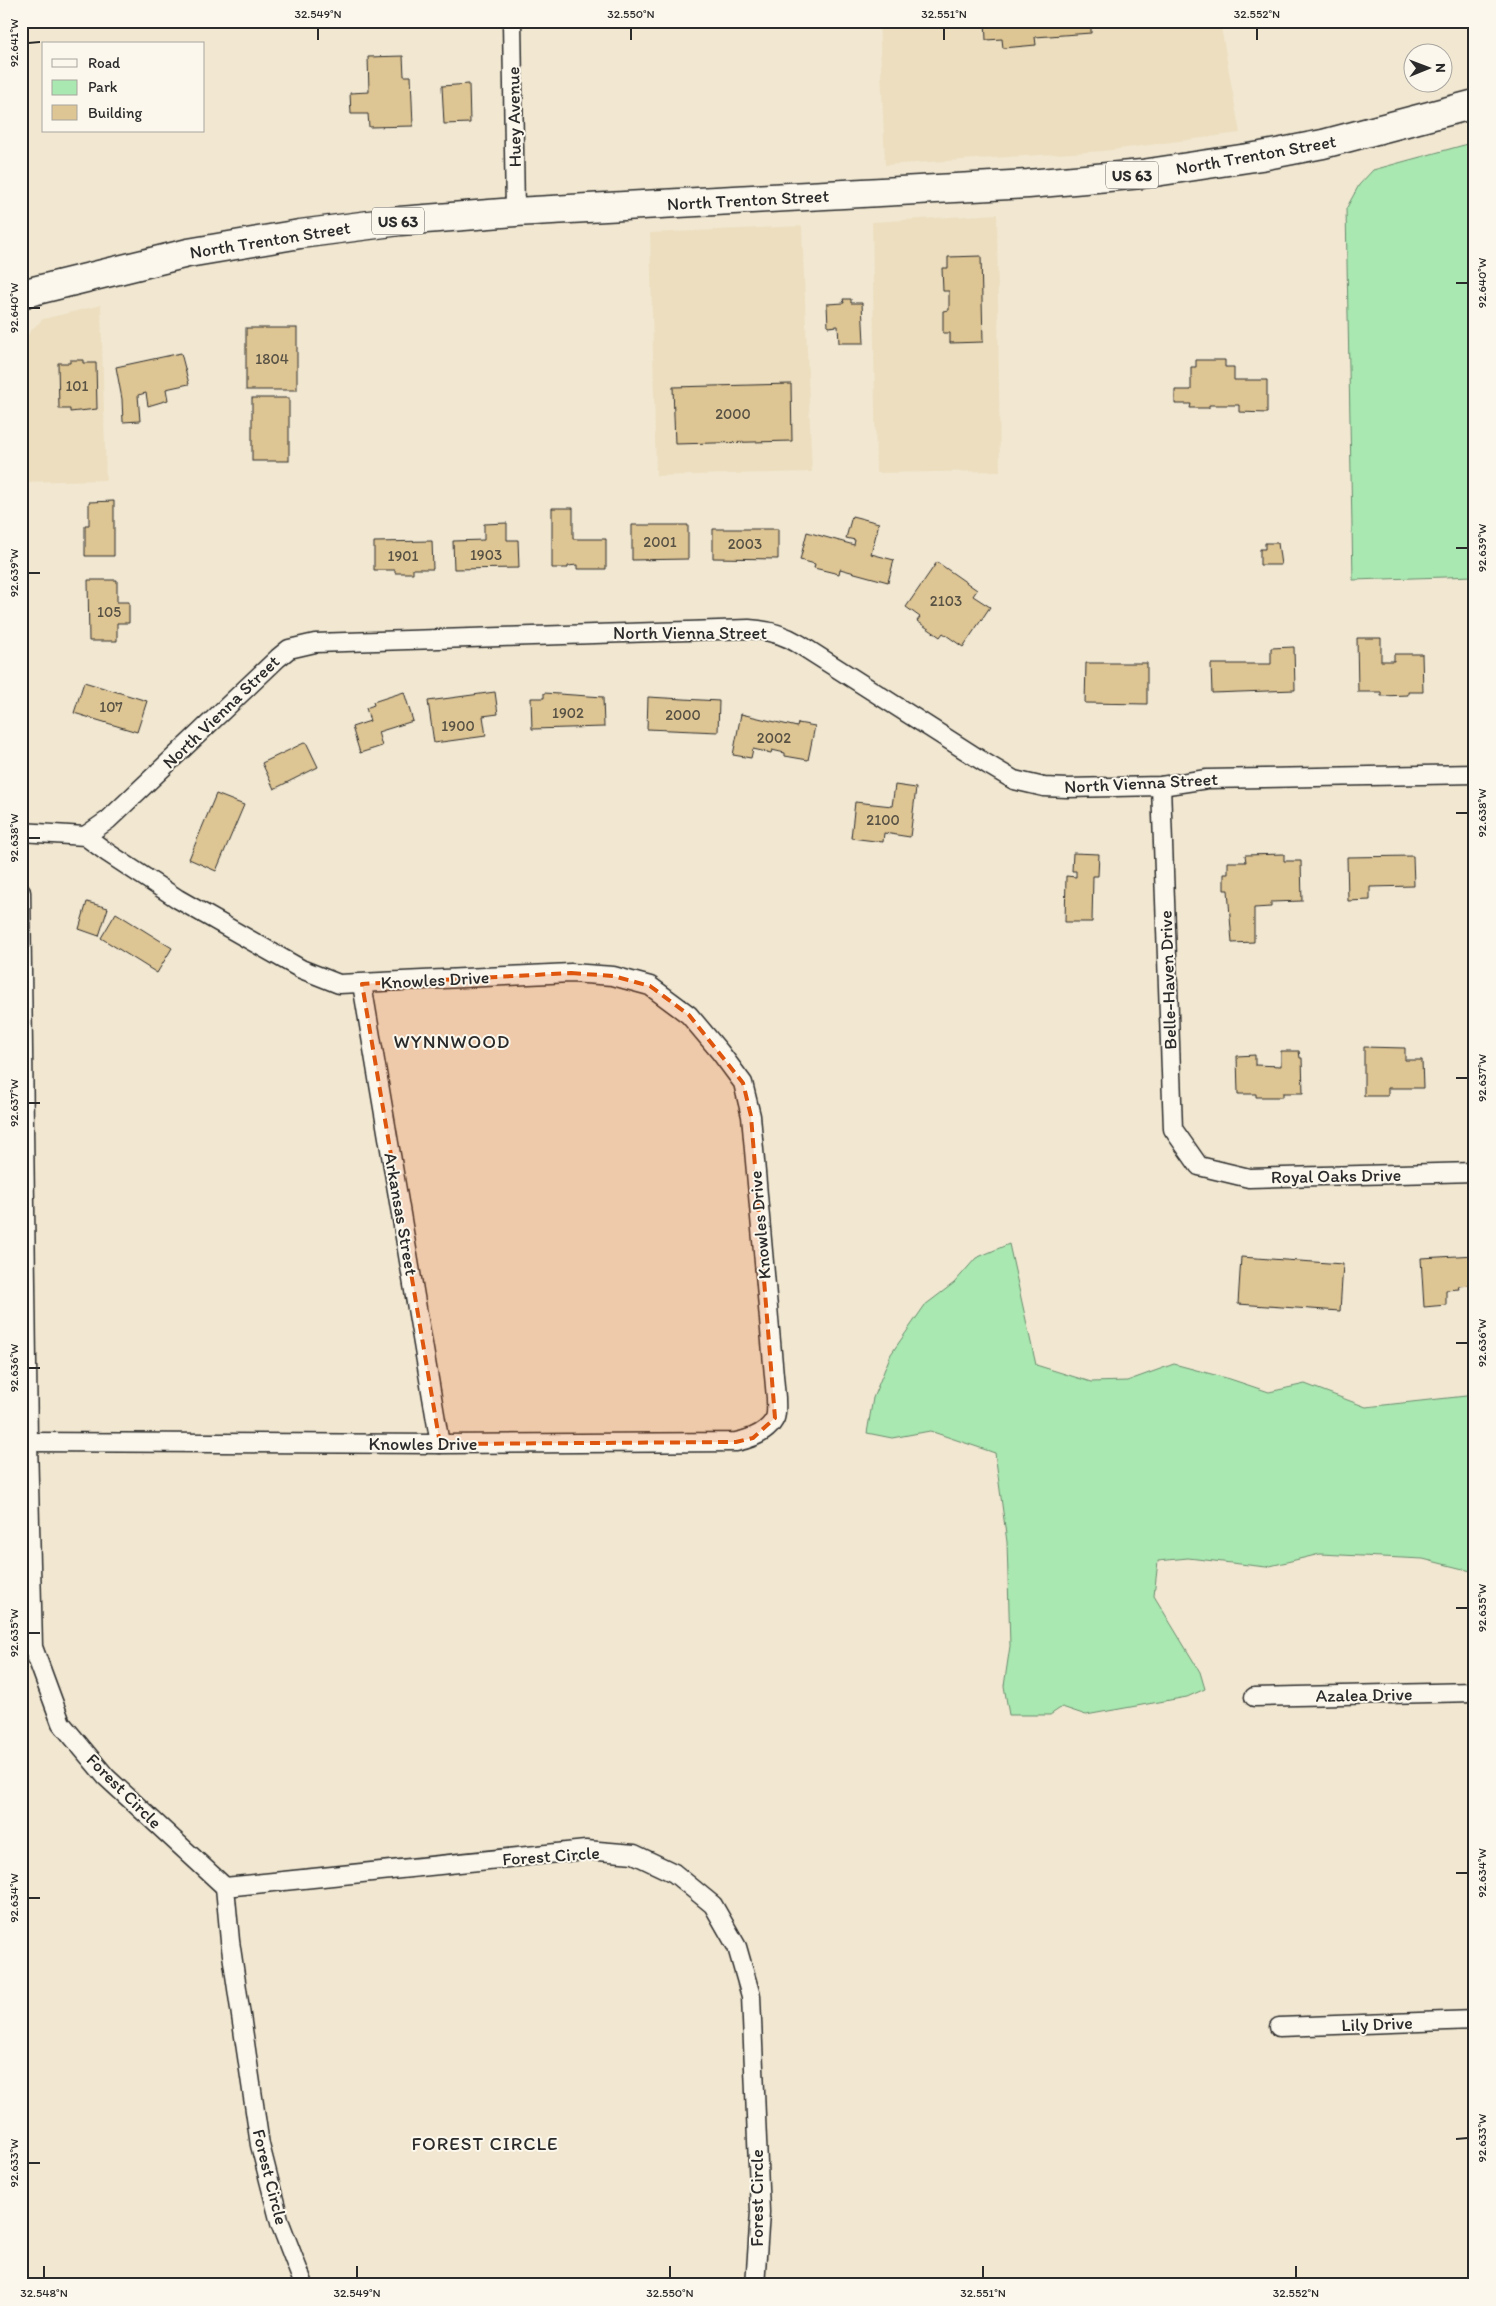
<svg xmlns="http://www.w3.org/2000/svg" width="1496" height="2306" viewBox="0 0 1496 2306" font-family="Itim,sans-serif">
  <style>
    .built { fill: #ecdebf }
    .green { fill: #a9e8b0; stroke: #6a8a6e }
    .building { fill: #dec594; stroke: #2b2b2b }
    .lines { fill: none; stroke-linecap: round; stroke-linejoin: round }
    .minor-casing { stroke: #2b2b2b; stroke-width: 21 }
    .trunk-casing { stroke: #2b2b2b; stroke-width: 31 }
    .minor { stroke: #fbf7ec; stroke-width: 18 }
    .trunk { stroke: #fbf7ec; stroke-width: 28 }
    .marked { fill: #df570e; fill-opacity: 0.2; stroke: #df570e; stroke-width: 4; stroke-dasharray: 10 6; stroke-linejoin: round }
    .ticks { fill: none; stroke: #2b2b2b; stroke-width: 2 }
    .labels { text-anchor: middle; stroke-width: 4; stroke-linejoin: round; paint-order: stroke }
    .number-label { font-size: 15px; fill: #585245 }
    .shield { fill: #fbf7ec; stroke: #696865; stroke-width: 1 }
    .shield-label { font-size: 16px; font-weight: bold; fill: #2b2b2b }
    .street-label { font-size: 18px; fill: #2b2b2b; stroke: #fbf7ec }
    .neighbourhood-label { font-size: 19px; letter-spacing: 1px; fill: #2b2b2b; stroke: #fbf7ec }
    .neatline { fill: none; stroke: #2b2b2b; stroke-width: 2 }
    .ticks-label { font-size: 12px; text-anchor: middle; fill: #2b2b2b }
  </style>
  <rect width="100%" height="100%" fill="#f2e8d2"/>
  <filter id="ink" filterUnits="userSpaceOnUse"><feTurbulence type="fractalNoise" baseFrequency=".02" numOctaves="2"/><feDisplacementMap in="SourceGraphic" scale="10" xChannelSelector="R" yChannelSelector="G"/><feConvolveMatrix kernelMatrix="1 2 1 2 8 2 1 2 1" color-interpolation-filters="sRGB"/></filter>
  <g filter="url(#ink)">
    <g class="built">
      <polygon points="879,21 1220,21 1240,133 1104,151 885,165"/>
      <polygon points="997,214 1000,471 876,473 872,222"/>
      <polygon points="802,226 812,472 656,476 650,233"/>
      <polygon points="101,305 106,480 23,482 21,352 24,342 30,331 43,319"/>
    </g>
    <g class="green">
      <polygon points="1475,142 1475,576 1353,580 1346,209 1359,185 1373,170"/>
      <polygon points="1009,1244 1036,1365 1091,1382 1127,1381 1174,1364 1230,1379 1269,1392 1305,1384 1366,1407 1475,1395 1475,1572 1423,1559 1320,1554 1266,1567 1188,1558 1158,1561 1154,1596 1200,1672 1205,1689 1187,1697 1086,1715 1062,1707 1050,1715 1009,1715 1004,1686 1010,1646 1007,1542 995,1453 930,1431 892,1438 867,1433 873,1398 891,1354 925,1305 954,1283 976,1258"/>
    </g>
    <g class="building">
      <polygon points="985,21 1091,21 1091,33 1035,37 1036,45 1003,48 1002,39 986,40"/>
      <polygon points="403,56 404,76 411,76 413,126 369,127 368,114 351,114 350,93 369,92 368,57"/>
      <polygon points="469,84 470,123 444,124 442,86"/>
      <polygon points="981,256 983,342 950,343 950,333 943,333 943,311 949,310 949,291 943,291 942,268 948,268 948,257"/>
      <polygon points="843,299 851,299 851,303 862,303 864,343 839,343 838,326 828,327 827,304 844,303"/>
      <rect x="246" y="328" width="51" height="62"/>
      <polygon points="181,353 189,384 166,389 168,400 148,406 146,393 138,395 140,421 123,422 122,399 116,367"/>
      <polygon points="70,360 83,360 83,363 96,363 97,409 70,412 70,409 59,409 58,363 70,363"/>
      <polygon points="1196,360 1225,360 1225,367 1234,367 1234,380 1267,380 1267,413 1239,412 1239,405 1209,405 1209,408 1190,408 1191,404 1175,404 1175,390 1191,390 1191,367 1196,367"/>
      <polygon points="791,384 792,441 675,444 673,387"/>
      <rect x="252" y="398" width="37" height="63"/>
      <polygon points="114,501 114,556 85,556 85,525 89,525 89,502"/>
      <polygon points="552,508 573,508 573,539 606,539 606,569 577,569 577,565 568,566 568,568 552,568"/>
      <polygon points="852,516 879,523 871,554 894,560 888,582 840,569 839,574 814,568 815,564 800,560 807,532 854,545 855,540 846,538"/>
      <polygon points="507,523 507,540 518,540 519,568 454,569 453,541 484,540 484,524"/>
      <polygon points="632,525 688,525 688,559 632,560"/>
      <polygon points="713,529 778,529 778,559 713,558"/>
      <polygon points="432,541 433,569 413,569 413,573 395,573 395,570 374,570 374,542"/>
      <polygon points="1265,543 1278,543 1281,565 1260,565 1260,549 1265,549"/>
      <polygon points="937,562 977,590 973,596 990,607 963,647 943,633 940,637 917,621 920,617 906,607"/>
      <polygon points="88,580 117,580 117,602 129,602 129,623 117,623 117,641 89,641"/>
      <polygon points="1357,638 1381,638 1381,661 1394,661 1394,654 1422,654 1423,692 1408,692 1408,695 1381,696 1381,692 1358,692"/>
      <polygon points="1294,647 1295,690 1212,693 1211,664 1271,664 1271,648"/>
      <polygon points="1086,663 1147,663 1147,704 1085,703"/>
      <polygon points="84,682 147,701 137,732 74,713"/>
      <polygon points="404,692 413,721 378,732 382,746 360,753 352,727 370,721 366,708 374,705 373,702"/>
      <polygon points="495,692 498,714 483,716 486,736 434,743 428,701"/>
      <polygon points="544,693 603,697 604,727 532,729 531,698 544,698"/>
      <polygon points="648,697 719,701 718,732 647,729"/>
      <polygon points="741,714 797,727 798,723 815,726 808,760 785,756 785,753 772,750 771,753 753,749 751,758 733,755"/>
      <polygon points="306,742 318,767 274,789 262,763"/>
      <polygon points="895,785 916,788 910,837 884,833 883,842 851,838 855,802 892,806"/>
      <polygon points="216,794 244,805 216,871 189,859"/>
      <polygon points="1073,853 1099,854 1098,876 1093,876 1092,922 1065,922 1066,876 1076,877 1076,871 1072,871"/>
      <polygon points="1473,853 1475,853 1475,890 1474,890"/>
      <polygon points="1284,854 1284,861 1301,861 1302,901 1271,902 1271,907 1254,908 1254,942 1232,943 1228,890 1224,890 1224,874 1228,874 1228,862 1246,862 1245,855"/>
      <polygon points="1413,856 1414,886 1370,887 1370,900 1348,901 1347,857"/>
      <polygon points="87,902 108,908 99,936 79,929"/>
      <polygon points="116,913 172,948 157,973 101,938"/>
      <polygon points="1364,1047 1405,1048 1405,1060 1422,1060 1423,1088 1388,1088 1388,1096 1364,1096"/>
      <polygon points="1281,1051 1299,1051 1300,1058 1302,1058 1303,1093 1283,1093 1283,1097 1256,1097 1256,1094 1238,1094 1237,1056 1255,1055 1255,1065 1281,1066"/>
      <polygon points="1475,1255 1475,1288 1471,1288 1471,1285 1458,1286 1459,1289 1446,1290 1446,1305 1424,1307 1421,1258"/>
      <polygon points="1241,1257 1343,1264 1340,1311 1238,1304"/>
    </g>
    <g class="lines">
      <defs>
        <g id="minor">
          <polyline points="512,21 515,212"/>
          <polyline points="1161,786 1173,1129 1199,1166 1249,1178 1475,1172"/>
          <path d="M21 832 85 836 108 853 178 899 301 969 339 984 571 973 613 976 650 986 689 1015 720 1052 743 1083 751 1116 776 1398C776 1404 777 1413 775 1418 768 1433 750 1439 736 1442L440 1444 28 1442"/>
          <path d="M85 836 108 820 278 658 289 649 315 643 749 629C768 630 783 634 799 644L987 764 1014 780 1044 787 1067 788 1161 786 1207 779 1475 774"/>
          <polyline points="21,892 28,1442 33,1647 61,1723 106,1777 225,1887"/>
          <polyline points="362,984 440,1444"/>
          <polyline points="1254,1697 1475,1692"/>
          <polyline points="1279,2027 1475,2020"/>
          <polyline points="304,2285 280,2223 260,2145 230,1941 225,1887 586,1850 634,1854 674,1873 713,1905 737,1947 751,1996 760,2212 755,2285"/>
        </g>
        <polyline id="trunk" points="21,294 188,253 300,234 400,221 515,212 1028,184 1142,174 1261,156 1323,144 1475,104"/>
      </defs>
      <use href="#minor" class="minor-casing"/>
      <use href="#trunk" class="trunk-casing"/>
      <use href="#minor" class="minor"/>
      <use href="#trunk" class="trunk"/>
    </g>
  </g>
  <path class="marked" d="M571 973 613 976 650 986 689 1015 743 1083 751 1116 775 1418 753 1438 736 1442 440 1444 362 984Z"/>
  <path class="ticks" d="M318 28V40M631 28V40M944 28V40M1257 28V40M28 43 40 42M1456 283H1468M28 308H40M1456 548H1468M28 573H40M1456 813H1468M28 838H40M1456 1078H1468M28 1103H40M1456 1343H1468M28 1368H40M1456 1608H1468M28 1633H40M1456 1873H1468M28 1898H40M1456 2139 1468 2138M28 2163H40M44 2266V2278M357 2266V2278M670 2266V2278M983 2266V2278M1296 2266V2278"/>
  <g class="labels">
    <g class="number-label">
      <text x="272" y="364">1804</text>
      <text x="77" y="391">101</text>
      <text x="733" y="419">2000</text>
      <text x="660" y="547">2001</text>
      <text x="745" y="549">2003</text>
      <text x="486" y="560">1903</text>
      <text x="403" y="561">1901</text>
      <text x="946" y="606">2103</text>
      <text x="109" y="617">105</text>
      <text x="111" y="712">107</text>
      <text x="568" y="718">1902</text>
      <text x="683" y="720">2000</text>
      <text x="458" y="731">1900</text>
      <text x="774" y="743">2002</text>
      <text x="883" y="825">2100</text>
    </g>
    <g class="shield">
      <rect x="1106" y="161.5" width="52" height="27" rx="4"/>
      <rect x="372" y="207.5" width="52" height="27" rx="4"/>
    </g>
    <g class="shield-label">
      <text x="1132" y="181">US 63</text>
      <text x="398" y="227">US 63</text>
    </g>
    <g class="street-label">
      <text transform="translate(514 117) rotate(-91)" y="6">Huey Avenue</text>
      <text transform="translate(1256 155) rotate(-10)" y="6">North Trenton Street</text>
      <text transform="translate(748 200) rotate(-3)" y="6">North Trenton Street</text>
      <text transform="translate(270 240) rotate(-9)" y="6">North Trenton Street</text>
      <text x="690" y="639">North Vienna Street</text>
      <text transform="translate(221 712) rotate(-44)" y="6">North Vienna Street</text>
      <text transform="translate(1141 783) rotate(-3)" y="6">North Vienna Street</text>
      <text transform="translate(435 980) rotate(-3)" y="6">Knowles Drive</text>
      <text transform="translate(1168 980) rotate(-92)" y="6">Belle-Haven Drive</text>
      <text transform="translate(1336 1176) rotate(-1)" y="6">Royal Oaks Drive</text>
      <text transform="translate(401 1214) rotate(80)" y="6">Arkansas Street</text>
      <text transform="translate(760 1225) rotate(-95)" y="6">Knowles Drive</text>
      <text x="423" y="1450">Knowles Drive</text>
      <text transform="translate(1364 1695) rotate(-1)" y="6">Azalea Drive</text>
      <text transform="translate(124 1791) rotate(45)" y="6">Forest Circle</text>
      <text transform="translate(551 1856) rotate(-4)" y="6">Forest Circle</text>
      <text transform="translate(1377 2024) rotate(-2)" y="6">Lily Drive</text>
      <text transform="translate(270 2177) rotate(76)" y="6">Forest Circle</text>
      <text transform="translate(757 2198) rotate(-90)" y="6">Forest Circle</text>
    </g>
    <g class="neighbourhood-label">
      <text x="452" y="1048">WYNNWOOD</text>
      <text x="485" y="2150">FOREST CIRCLE</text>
    </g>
  </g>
  <rect width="1496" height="2306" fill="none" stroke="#fbf7ec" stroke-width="55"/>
  <rect x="42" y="42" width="162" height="90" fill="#fbf7ec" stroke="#a8a59f"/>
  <rect x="52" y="59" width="25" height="8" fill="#fbf7ec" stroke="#a8a59f"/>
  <text x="88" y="68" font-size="15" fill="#2b2b2b">Road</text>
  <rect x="52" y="80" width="25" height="15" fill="#a9e8b0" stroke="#a8a59f"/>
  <text x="88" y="92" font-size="15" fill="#2b2b2b">Park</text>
  <rect x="52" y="105" width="25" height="15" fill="#dec594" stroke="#a8a59f"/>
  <text x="88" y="118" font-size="15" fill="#2b2b2b">Building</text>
  <g transform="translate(1428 68) rotate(89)"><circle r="24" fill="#fbf7ec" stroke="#a8a59f"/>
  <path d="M0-4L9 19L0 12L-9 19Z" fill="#2b2b2b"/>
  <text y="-8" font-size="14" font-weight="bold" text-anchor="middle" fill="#2b2b2b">N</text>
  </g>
  <rect x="28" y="28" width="1440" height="2250" class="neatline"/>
  <g class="ticks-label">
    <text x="318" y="18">32.549°N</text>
    <text x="631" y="18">32.550°N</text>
    <text x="944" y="18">32.551°N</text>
    <text x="1257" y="18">32.552°N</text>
    <text transform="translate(14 43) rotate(-90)" y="4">92.641°W</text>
    <text transform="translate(1482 283) rotate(-90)" y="4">92.640°W</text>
    <text transform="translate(14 308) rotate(-90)" y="4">92.640°W</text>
    <text transform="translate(1482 548) rotate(-90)" y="4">92.639°W</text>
    <text transform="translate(14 573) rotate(-90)" y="4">92.639°W</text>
    <text transform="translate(1482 813) rotate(-90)" y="4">92.638°W</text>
    <text transform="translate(14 838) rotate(-90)" y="4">92.638°W</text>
    <text transform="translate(1482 1078) rotate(-90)" y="4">92.637°W</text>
    <text transform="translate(14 1103) rotate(-90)" y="4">92.637°W</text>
    <text transform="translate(1482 1343) rotate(-90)" y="4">92.636°W</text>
    <text transform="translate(14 1368) rotate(-90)" y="4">92.636°W</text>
    <text transform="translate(1482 1608) rotate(-90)" y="4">92.635°W</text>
    <text transform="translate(14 1633) rotate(-90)" y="4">92.635°W</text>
    <text transform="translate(1482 1873) rotate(-90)" y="4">92.634°W</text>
    <text transform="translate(14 1898) rotate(-90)" y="4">92.634°W</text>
    <text transform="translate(1482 2138) rotate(-90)" y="4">92.633°W</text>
    <text transform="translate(14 2163) rotate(-90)" y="4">92.633°W</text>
    <text x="44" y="2297">32.548°N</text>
    <text x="357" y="2297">32.549°N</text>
    <text x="670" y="2297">32.550°N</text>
    <text x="983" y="2297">32.551°N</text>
    <text x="1296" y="2297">32.552°N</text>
  </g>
</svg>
